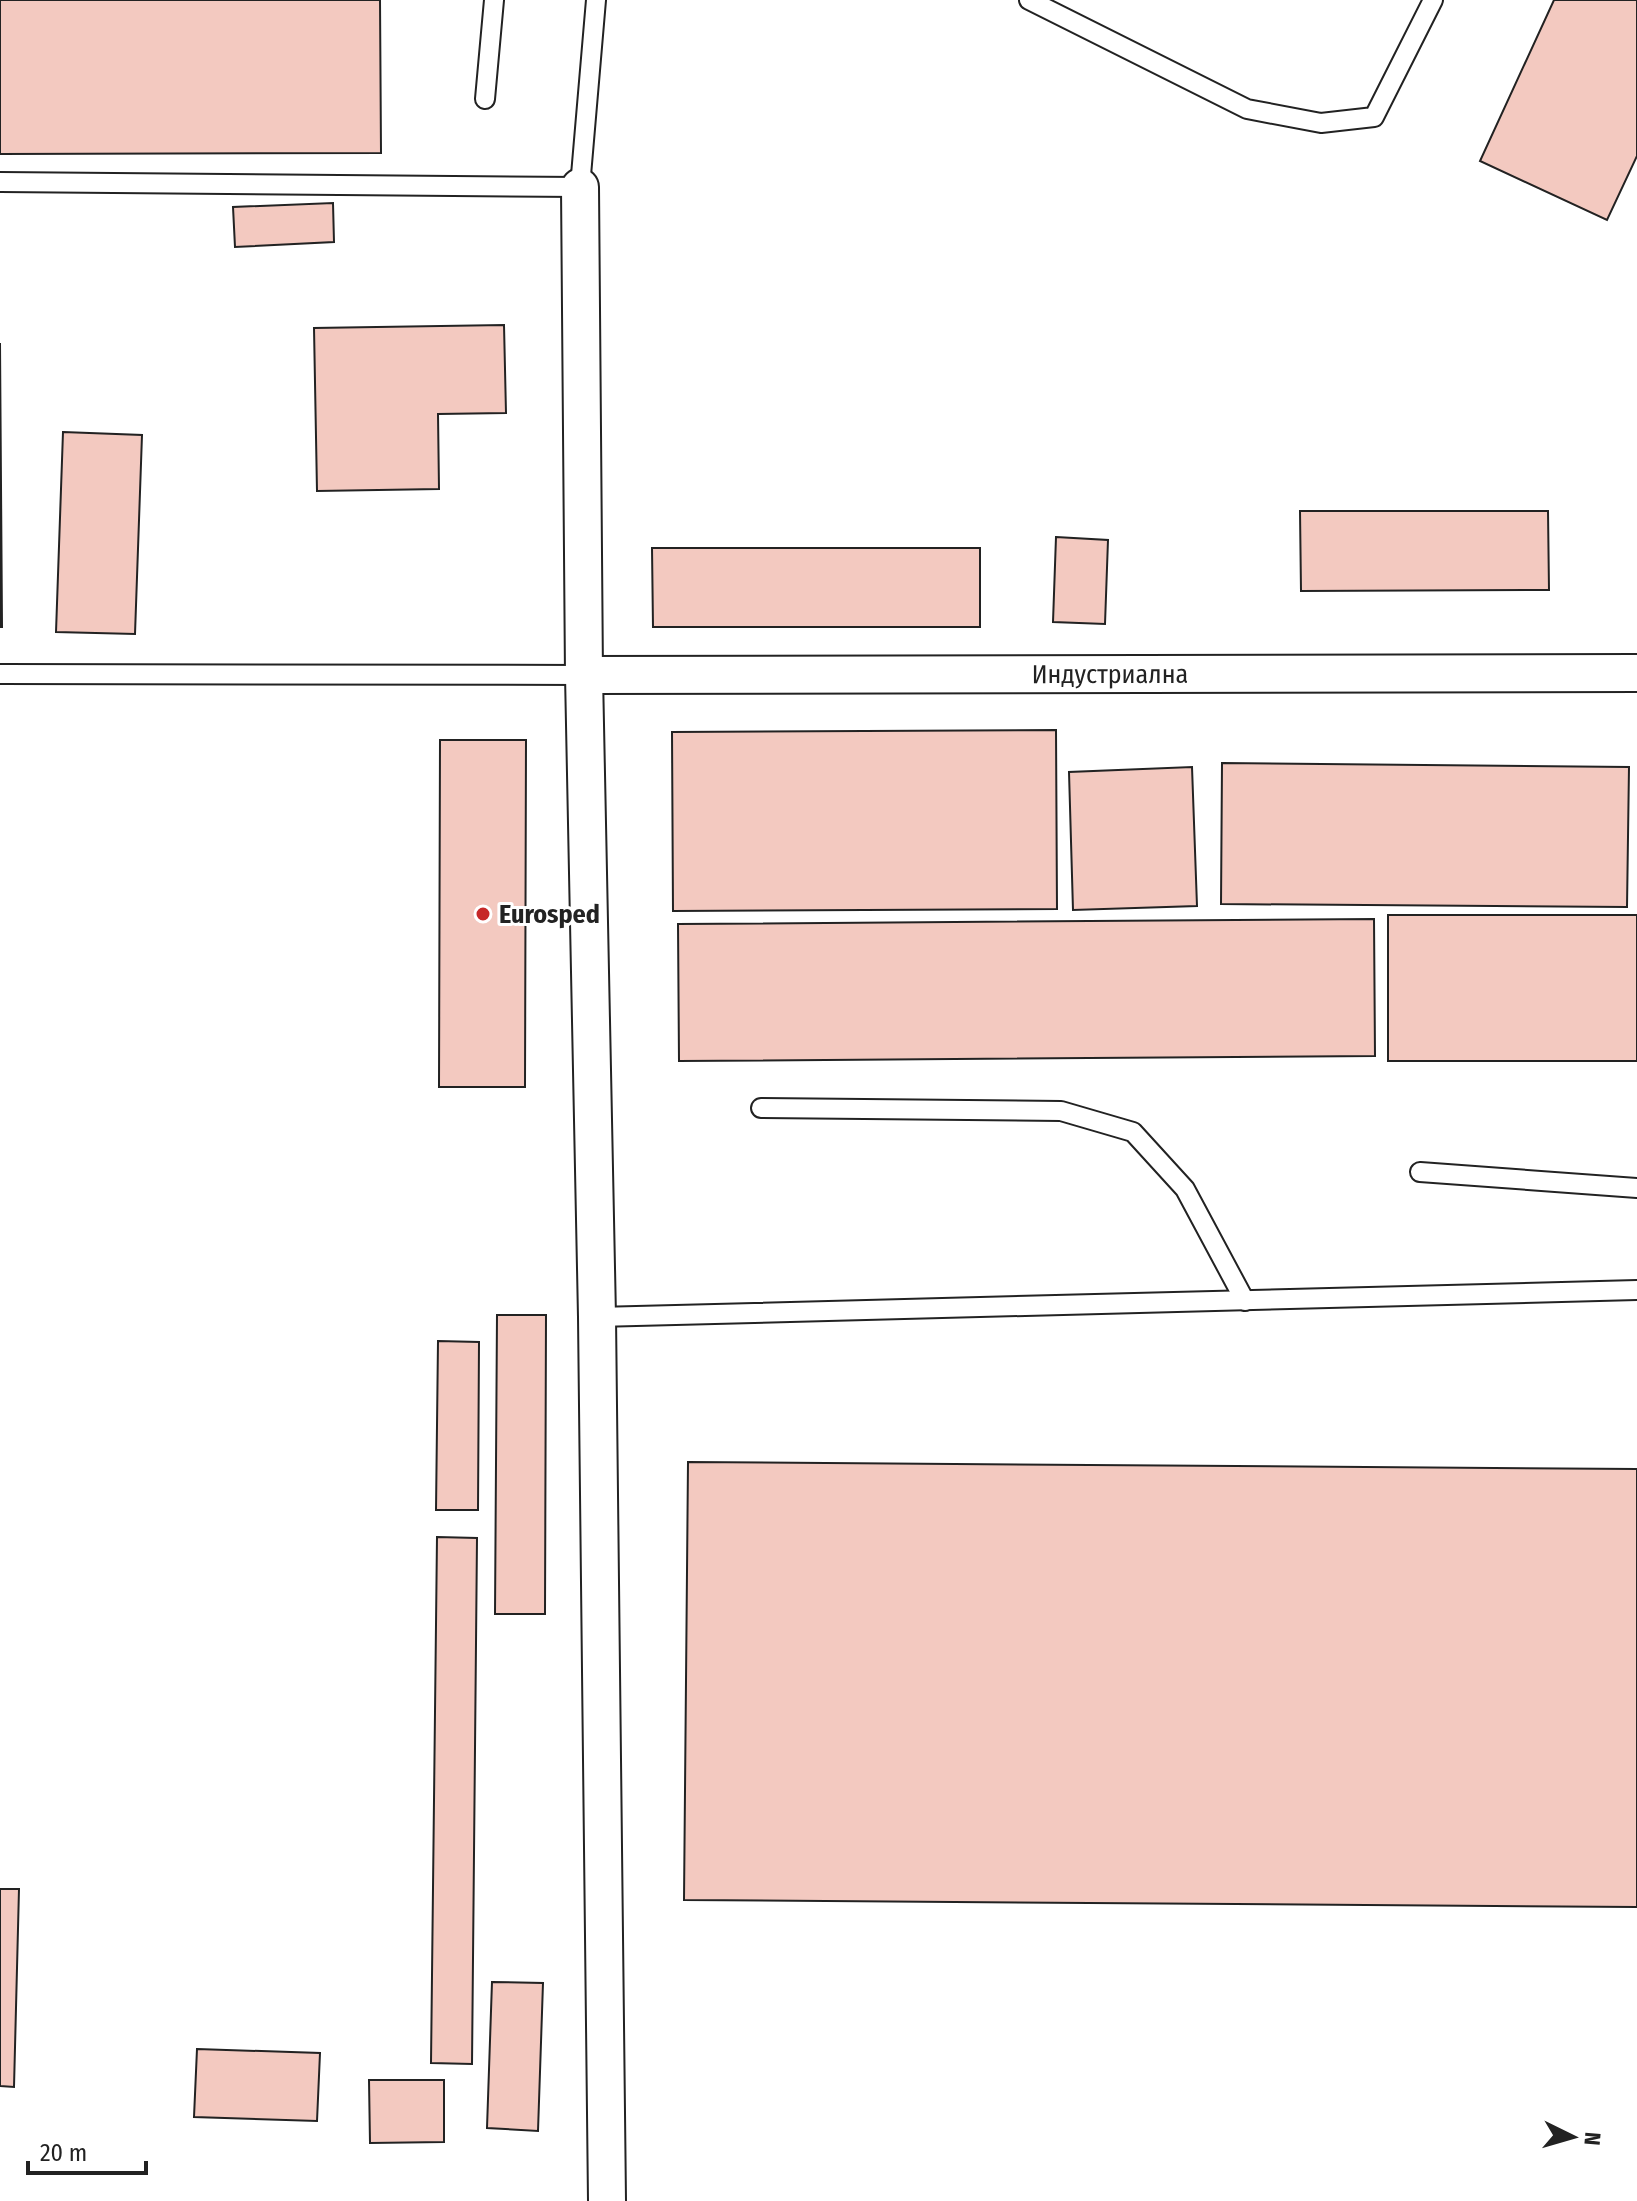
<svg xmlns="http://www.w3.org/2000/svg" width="1637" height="2201" viewBox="0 0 1637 2201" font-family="'Fira Sans Condensed',sans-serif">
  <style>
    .building { fill: #f3c9c0; stroke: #222; stroke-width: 2 }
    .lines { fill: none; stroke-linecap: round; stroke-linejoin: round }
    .service-casing { stroke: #222; stroke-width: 22 }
    .minor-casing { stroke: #222; stroke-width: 40 }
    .service { stroke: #fff; stroke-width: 18 }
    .minor { stroke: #fff; stroke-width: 36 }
    .poi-dot { fill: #c62828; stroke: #fff; stroke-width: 3 }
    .labels { text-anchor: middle; stroke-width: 6; stroke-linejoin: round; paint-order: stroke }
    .street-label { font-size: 26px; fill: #222; stroke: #fff }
    .poi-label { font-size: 26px; font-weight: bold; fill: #222; stroke: #fff; text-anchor: start }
  </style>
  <rect width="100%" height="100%" fill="#fff"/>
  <g class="building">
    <polygon points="0,0 380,0 381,153 0,154"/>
    <polygon points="1554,0 1637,0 1637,156 1607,220 1480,161"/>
    <polygon points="333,203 334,242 235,247 233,207"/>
    <polygon points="504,325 506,413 438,414 439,489 317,491 314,328"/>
    <polygon points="0,343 2,627 0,627"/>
    <polygon points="63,432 142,435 135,634 56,632"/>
    <polygon points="1300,511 1548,511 1549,590 1301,591"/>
    <polygon points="1056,537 1108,540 1105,624 1053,622"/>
    <polygon points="652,548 980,548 980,627 653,627"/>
    <polygon points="1056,730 1057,909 673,911 672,732"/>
    <polygon points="440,740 526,740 525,1087 439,1087"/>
    <polygon points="1222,763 1629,767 1627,907 1221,904"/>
    <polygon points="1192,767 1197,906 1073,910 1069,772"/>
    <rect x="1388" y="915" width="249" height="146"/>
    <polygon points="1374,919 1375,1056 679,1061 678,924"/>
    <polygon points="497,1315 546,1315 545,1614 495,1614"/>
    <polygon points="438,1341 479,1342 478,1510 436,1510"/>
    <polygon points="688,1462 1637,1469 1637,1907 684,1900"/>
    <polygon points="437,1537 477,1538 472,2064 431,2063"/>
    <polygon points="0,1889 19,1889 14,2087 0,2086"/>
    <polygon points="492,1982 543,1983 538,2131 487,2128"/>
    <polygon points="197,2049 320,2053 317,2121 194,2117"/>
    <polygon points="369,2080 444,2080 444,2142 370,2143"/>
  </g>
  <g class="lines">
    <defs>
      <g id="service">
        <polyline points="1029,0 1247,109 1321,123 1374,117 1433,0"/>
        <polyline points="485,99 494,0"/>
        <polyline points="0,182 580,187 596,0"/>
        <polyline points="0,674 584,675"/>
        <polyline points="761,1108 1061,1111 1133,1132 1185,1189 1245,1301"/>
        <polyline points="1420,1172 1637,1188"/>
        <polyline points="597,1317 1637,1290"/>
      </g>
      <g id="minor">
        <polyline points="580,187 584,675 597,1317 607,2201"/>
        <path id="s1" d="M584 675 1637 673"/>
      </g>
    </defs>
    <use href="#service" class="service-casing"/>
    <use href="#minor" class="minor-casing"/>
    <use href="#service" class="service"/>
    <use href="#minor" class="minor"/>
  </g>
  <circle class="poi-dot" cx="483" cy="914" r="8"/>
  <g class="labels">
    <g class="street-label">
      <text dy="9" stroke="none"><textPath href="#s1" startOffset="526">Индустриална</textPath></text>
    </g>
    <g class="poi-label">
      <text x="499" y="923">Eurosped</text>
    </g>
  </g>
  <g transform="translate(1573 2137) rotate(95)" stroke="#ffffff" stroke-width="6" paint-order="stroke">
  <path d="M0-6L14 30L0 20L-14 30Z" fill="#222222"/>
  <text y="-12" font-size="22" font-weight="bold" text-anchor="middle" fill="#222222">N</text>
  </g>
  <path d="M28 2161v12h118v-12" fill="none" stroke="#222222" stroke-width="4"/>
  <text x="40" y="2161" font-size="24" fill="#222222" stroke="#ffffff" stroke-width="6" paint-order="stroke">20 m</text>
</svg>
